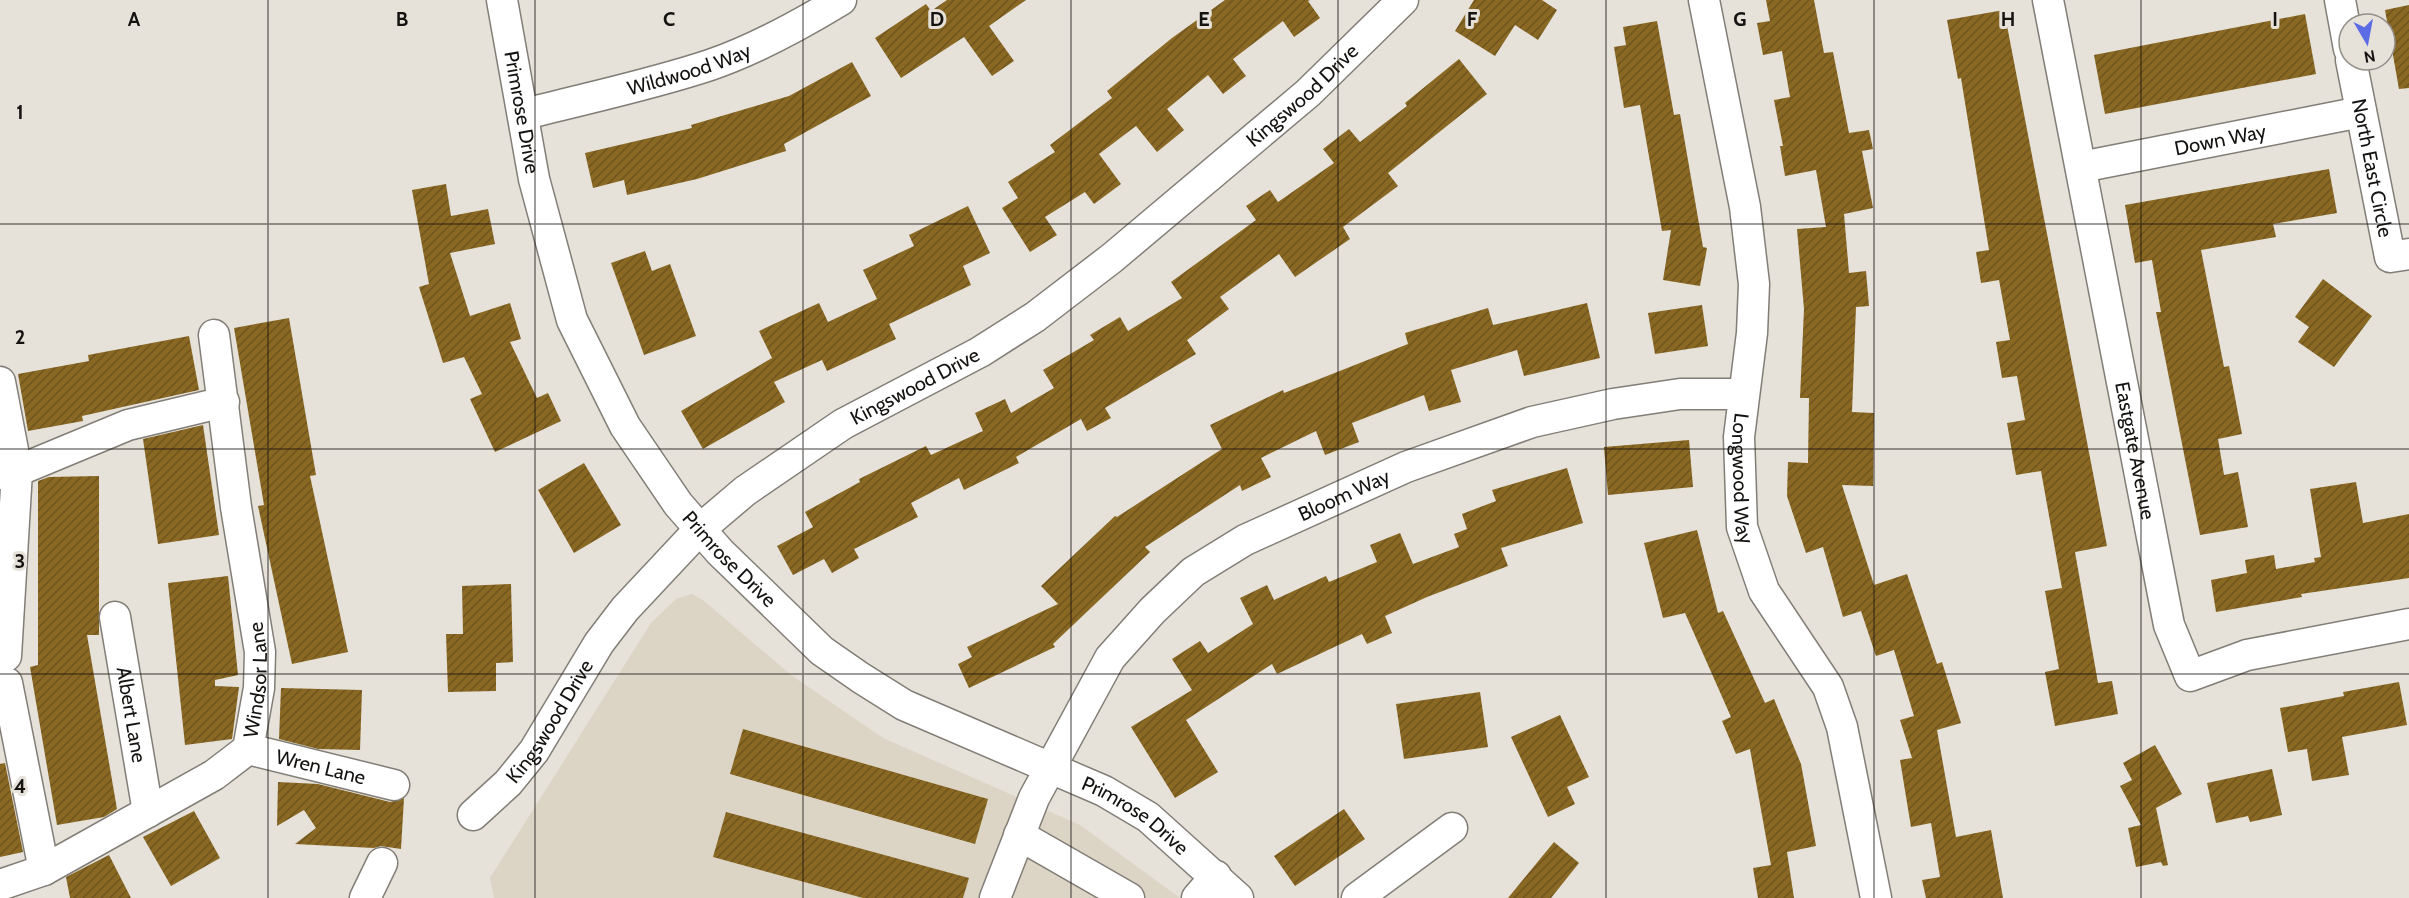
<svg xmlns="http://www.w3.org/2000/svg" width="2409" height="898" viewBox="0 0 2409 898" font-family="Cabin,sans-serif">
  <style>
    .built { fill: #dcd4c5 }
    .building { fill: url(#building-hatch) }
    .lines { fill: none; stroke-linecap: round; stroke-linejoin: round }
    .minor-casing { stroke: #827e77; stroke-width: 33 }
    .minor { stroke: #fff; stroke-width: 30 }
    .grid { fill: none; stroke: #151311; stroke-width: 1.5; stroke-opacity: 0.55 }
    .labels { text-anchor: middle; stroke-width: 6; stroke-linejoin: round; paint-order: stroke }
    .street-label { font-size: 20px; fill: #151311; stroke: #e6e1d9 }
    .grid-label { font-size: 20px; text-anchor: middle; font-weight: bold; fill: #151311; stroke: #e6e1d9; stroke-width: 6; stroke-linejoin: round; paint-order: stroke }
  </style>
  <defs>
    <pattern id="building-hatch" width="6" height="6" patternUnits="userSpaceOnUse" patternTransform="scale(1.5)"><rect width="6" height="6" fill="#896823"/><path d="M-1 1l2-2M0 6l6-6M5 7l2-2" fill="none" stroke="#6f541d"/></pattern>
  </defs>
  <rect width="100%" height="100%" fill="#e6e1d9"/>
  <polygon class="built" points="692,594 704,601 791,675 883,738 1080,825 1180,898 494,898 490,878 651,623 676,599"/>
  <g class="building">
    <polygon points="947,0 1026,0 989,26 1014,61 992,76 964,37 901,78 875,38 926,4 931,11"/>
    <polygon points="1225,0 1310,0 1308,1 1320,18 1294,37 1283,21 1233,59 1246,76 1223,94 1208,75 1167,109 1184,130 1157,152 1136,126 1099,154 1121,184 1094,204 1085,192 1045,217 1057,235 1030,252 1002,208 1018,198 1008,182 1055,152 1050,145 1112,98 1107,91 1172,38"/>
    <polygon points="1474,0 1542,0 1557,10 1538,40 1515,25 1495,56 1455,31"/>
    <polygon points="1766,0 1814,0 1824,53 1833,52 1849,133 1869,130 1873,149 1862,151 1873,208 1844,214 1849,273 1866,271 1869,306 1856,307 1852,412 1874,413 1873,486 1842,485 1874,585 1907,574 1937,664 1942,662 1961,723 1937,730 1956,837 1991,830 2003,898 1926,898 1922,880 1940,877 1931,823 1911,827 1900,760 1912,758 1900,720 1914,716 1894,650 1876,656 1861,611 1843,617 1823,547 1806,553 1787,496 1788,462 1808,463 1809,398 1800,398 1804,309 1797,229 1826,227 1816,170 1785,176 1780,146 1783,146 1774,100 1790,97 1782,51 1763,55 1757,23 1770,21"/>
    <polygon points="2409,5 2409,88 2399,89 2385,10"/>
    <polygon points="2004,10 2107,546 2075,552 2098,683 2112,681 2118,714 2055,726 2045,672 2059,669 2045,591 2062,588 2041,471 2016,475 2007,423 2025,420 2017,376 2002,378 1996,342 2010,340 1999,280 1981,283 1976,252 1989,250 1961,78 1958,79 1947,20"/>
    <polygon points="2305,14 2316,74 2105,114 2094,55"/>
    <polygon points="1657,21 1674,115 1680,114 1703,247 1707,248 1700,286 1663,280 1671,230 1662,231 1640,105 1624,108 1614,47 1626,45 1623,27"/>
    <polygon points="1459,59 1487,94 1388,173 1398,186 1343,227 1350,239 1295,277 1279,254 1220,297 1229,309 1187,340 1196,354 1105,408 1111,418 1087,431 1081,419 1016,457 1019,463 964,490 959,478 911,503 918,517 854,549 859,558 832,573 824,559 793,575 777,546 813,527 805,512 860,482 859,479 926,446 931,455 983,431 975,413 1005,399 1011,413 1054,388 1043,370 1094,340 1090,335 1120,317 1128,331 1182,298 1171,282 1256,220 1246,206 1270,190 1278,202 1334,163 1323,149 1349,129 1360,142 1407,106 1405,103"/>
    <polygon points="852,62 871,96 784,144 786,151 697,179 627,195 624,180 593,188 585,153 692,128 691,125 789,96"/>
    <polygon points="2329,169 2337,213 2273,224 2276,237 2201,250 2224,367 2229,366 2242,434 2218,439 2224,475 2238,472 2248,527 2200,535 2156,312 2161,312 2152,260 2135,263 2125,205"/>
    <polygon points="446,184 451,216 488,209 495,244 450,253 470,316 510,303 521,339 510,342 537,398 548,393 561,421 495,452 470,399 482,394 464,357 443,363 419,287 429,284 412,190"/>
    <polygon points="968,206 990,253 963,266 971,285 889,324 896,339 827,371 822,360 774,382 785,402 703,449 681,411 772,358 759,331 819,303 828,322 877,299 863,270 914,246 909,235"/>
    <polygon points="645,251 652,271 670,264 696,336 644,355 611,263"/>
    <polygon points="2323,279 2372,316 2334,367 2298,342 2309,327 2295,317"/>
    <polygon points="1587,303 1600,358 1524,376 1517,350 1451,370 1461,402 1429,411 1424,395 1352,423 1359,442 1325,455 1316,431 1261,458 1271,477 1242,491 1240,485 1145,547 1150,552 1053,644 1055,647 969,688 958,664 972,657 967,647 1058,604 1041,586 1115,516 1117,517 1222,449 1210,425 1283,390 1284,393 1408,344 1405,333 1488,308 1493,325"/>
    <polygon points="1702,305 1708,346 1655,354 1648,313"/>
    <polygon points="289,318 316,475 310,476 348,652 292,664 258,506 264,505 234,328"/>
    <polygon points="189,336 199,390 82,416 83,421 28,431 18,374 89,361 88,355"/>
    <polygon points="203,425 219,535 158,544 143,439"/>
    <polygon points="1689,440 1693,487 1608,495 1604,447"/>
    <polygon points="584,463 621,525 574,553 538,490"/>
    <polygon points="1567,468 1583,523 1501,548 1508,566 1427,597 1385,616 1392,633 1367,644 1362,634 1277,674 1272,664 1186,720 1218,772 1175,798 1131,727 1192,690 1172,659 1200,641 1208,653 1253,624 1240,598 1267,585 1274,600 1326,576 1329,582 1377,562 1370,545 1400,533 1413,564 1459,547 1454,534 1467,529 1462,514 1496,501 1492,490"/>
    <polygon points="99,476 99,635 87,635 117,809 104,817 57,825 30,667 38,665 38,481 49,477"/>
    <polygon points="2356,482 2363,523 2409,514 2409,578 2301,594 2302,597 2216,612 2211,580 2247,573 2245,560 2274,555 2276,569 2315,562 2314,558 2321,557 2310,489"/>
    <polygon points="1697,530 1718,613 1723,611 1765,703 1774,699 1801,764 1816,846 1787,852 1794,898 1758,898 1753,868 1771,865 1750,749 1736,754 1722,721 1731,717 1685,613 1663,618 1644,543"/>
    <polygon points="228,576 238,675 215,680 215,686 239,687 232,739 185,745 168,583"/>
    <polygon points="511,584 513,662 496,663 496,691 448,692 446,634 463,634 462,586"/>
    <polygon points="2399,682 2407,725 2342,737 2349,775 2312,781 2307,749 2288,752 2280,708 2344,696 2343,692"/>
    <polygon points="281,688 362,690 360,750 318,749 279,739"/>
    <polygon points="1480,692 1488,747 1404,759 1396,704"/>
    <polygon points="1560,715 1589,777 1567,787 1575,804 1548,817 1511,737"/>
    <polygon points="743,729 988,799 975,844 730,774"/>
    <polygon points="2155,745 2182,794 2156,808 2168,865 2163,866 2161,862 2136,867 2128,828 2141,825 2120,786 2132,780 2123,763"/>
    <polygon points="5,763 23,852 0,857 0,764"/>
    <polygon points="2272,769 2282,815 2250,822 2248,816 2216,823 2207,783"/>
    <polygon points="278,782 318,784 390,802 404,798 401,849 381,846 374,848 295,844 316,828 304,810 277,826"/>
    <polygon points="1344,809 1365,839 1295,886 1274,856"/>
    <polygon points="194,811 220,858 171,886 143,837"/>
    <polygon points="726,812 969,878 963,898 863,898 713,857"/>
    <polygon points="1554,842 1579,863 1551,898 1508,898"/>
    <polygon points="109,855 131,898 70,898 66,877"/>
  </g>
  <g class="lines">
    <defs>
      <g id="minor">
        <path id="s1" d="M502 0 534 179 572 320 625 426 678 504 720 552 822 651 861 678 904 705 1104 791 1148 817 1238 898"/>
        <path id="s2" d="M1704 0 1745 207 1754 284 1752 333 1739 437 1742 527 1764 591 1828 687 1842 727 1876 898"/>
        <path id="s3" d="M2048 0 2169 625 2190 676 2247 655 2409 624"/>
        <polyline points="2340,0 2349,49"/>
        <path id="s4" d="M2351 60 2390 257 2409 254"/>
        <path id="s5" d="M525 114C587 98 650 85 710 65 757 49 800 25 841 0"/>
        <path id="s6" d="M2081 167 2361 112"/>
        <polyline points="0,382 17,471 6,656"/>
        <polyline points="0,474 17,471 128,425 224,402"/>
        <path id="s7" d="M115 617 148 812"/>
        <polyline points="7,683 44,870"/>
        <path id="s8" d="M248 749 394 785"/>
        <path id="s9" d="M473 815 508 783 534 751 599 643 625 609 699 530 745 491 843 424 980 352 1035 317 1112 258 1308 93 1403 0"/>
        <polyline points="1019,835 1129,898"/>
        <path id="s10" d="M0 885 44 870 214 775 248 749 259 688 260 652 236 507 214 335"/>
        <polyline points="365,898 382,863"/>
        <path id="s11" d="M995 898 1034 798 1110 658 1153 610 1193 572 1245 540 1406 467 1532 422 1613 404 1680 394H1742"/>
        <polyline points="1197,898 1216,876"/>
        <polyline points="1357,898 1452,828"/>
      </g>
    </defs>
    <use href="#minor" class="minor-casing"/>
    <use href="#minor" class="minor"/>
  </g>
  <path class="grid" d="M268 0V898M535 0V898M803 0V898M1071 0V898M1338 0V898M1606 0V898M1874 0V898M2141 0V898M0 224H2409M0 449H2409M0 674H2409"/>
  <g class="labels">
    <g class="street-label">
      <text dy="7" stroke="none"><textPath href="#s5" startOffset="170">Wildwood Way</textPath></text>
      <text dy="7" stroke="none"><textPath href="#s9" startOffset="1112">Kingswood Drive</textPath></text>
      <text dy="7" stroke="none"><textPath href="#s1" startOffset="114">Primrose Drive</textPath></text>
      <text dy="7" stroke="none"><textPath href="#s6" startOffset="142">Down Way</textPath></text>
      <text dy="7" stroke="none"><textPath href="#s4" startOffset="110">North East Circle</textPath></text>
      <text dy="7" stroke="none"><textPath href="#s9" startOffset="626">Kingswood Drive</textPath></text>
      <text dy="7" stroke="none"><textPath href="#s3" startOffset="459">Eastgate Avenue</textPath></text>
      <text dy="7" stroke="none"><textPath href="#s2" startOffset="484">Longwood Way</textPath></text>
      <text dy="7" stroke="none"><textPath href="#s11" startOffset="556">Bloom Way</textPath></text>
      <text dy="7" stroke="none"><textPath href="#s1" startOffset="616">Primrose Drive</textPath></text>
      <text dy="7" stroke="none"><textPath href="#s10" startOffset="354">Windsor Lane</textPath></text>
      <text dy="7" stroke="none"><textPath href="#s7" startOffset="99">Albert Lane</textPath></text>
      <text dy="7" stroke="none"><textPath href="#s9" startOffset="122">Kingswood Drive</textPath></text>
      <text dy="7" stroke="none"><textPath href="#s8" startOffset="75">Wren Lane</textPath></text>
      <text dy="7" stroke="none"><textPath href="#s1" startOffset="1102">Primrose Drive</textPath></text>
    </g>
  </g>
  <g class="grid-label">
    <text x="134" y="26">A</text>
    <text x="402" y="26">B</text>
    <text x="669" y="26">C</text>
    <text x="937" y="26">D</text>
    <text x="1204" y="26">E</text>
    <text x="1472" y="26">F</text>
    <text x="1740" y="26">G</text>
    <text x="2008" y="26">H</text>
    <text x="2275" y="26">I</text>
    <text x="20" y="119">1</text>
    <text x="20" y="344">2</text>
    <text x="20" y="568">3</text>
    <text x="20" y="793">4</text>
  </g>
  <g transform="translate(2367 42) rotate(170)"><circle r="28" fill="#e6e1d9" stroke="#928f89" stroke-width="1.5"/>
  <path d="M0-4.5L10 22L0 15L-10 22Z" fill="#5c6ce4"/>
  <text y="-9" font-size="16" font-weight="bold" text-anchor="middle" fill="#151311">N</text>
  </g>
</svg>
